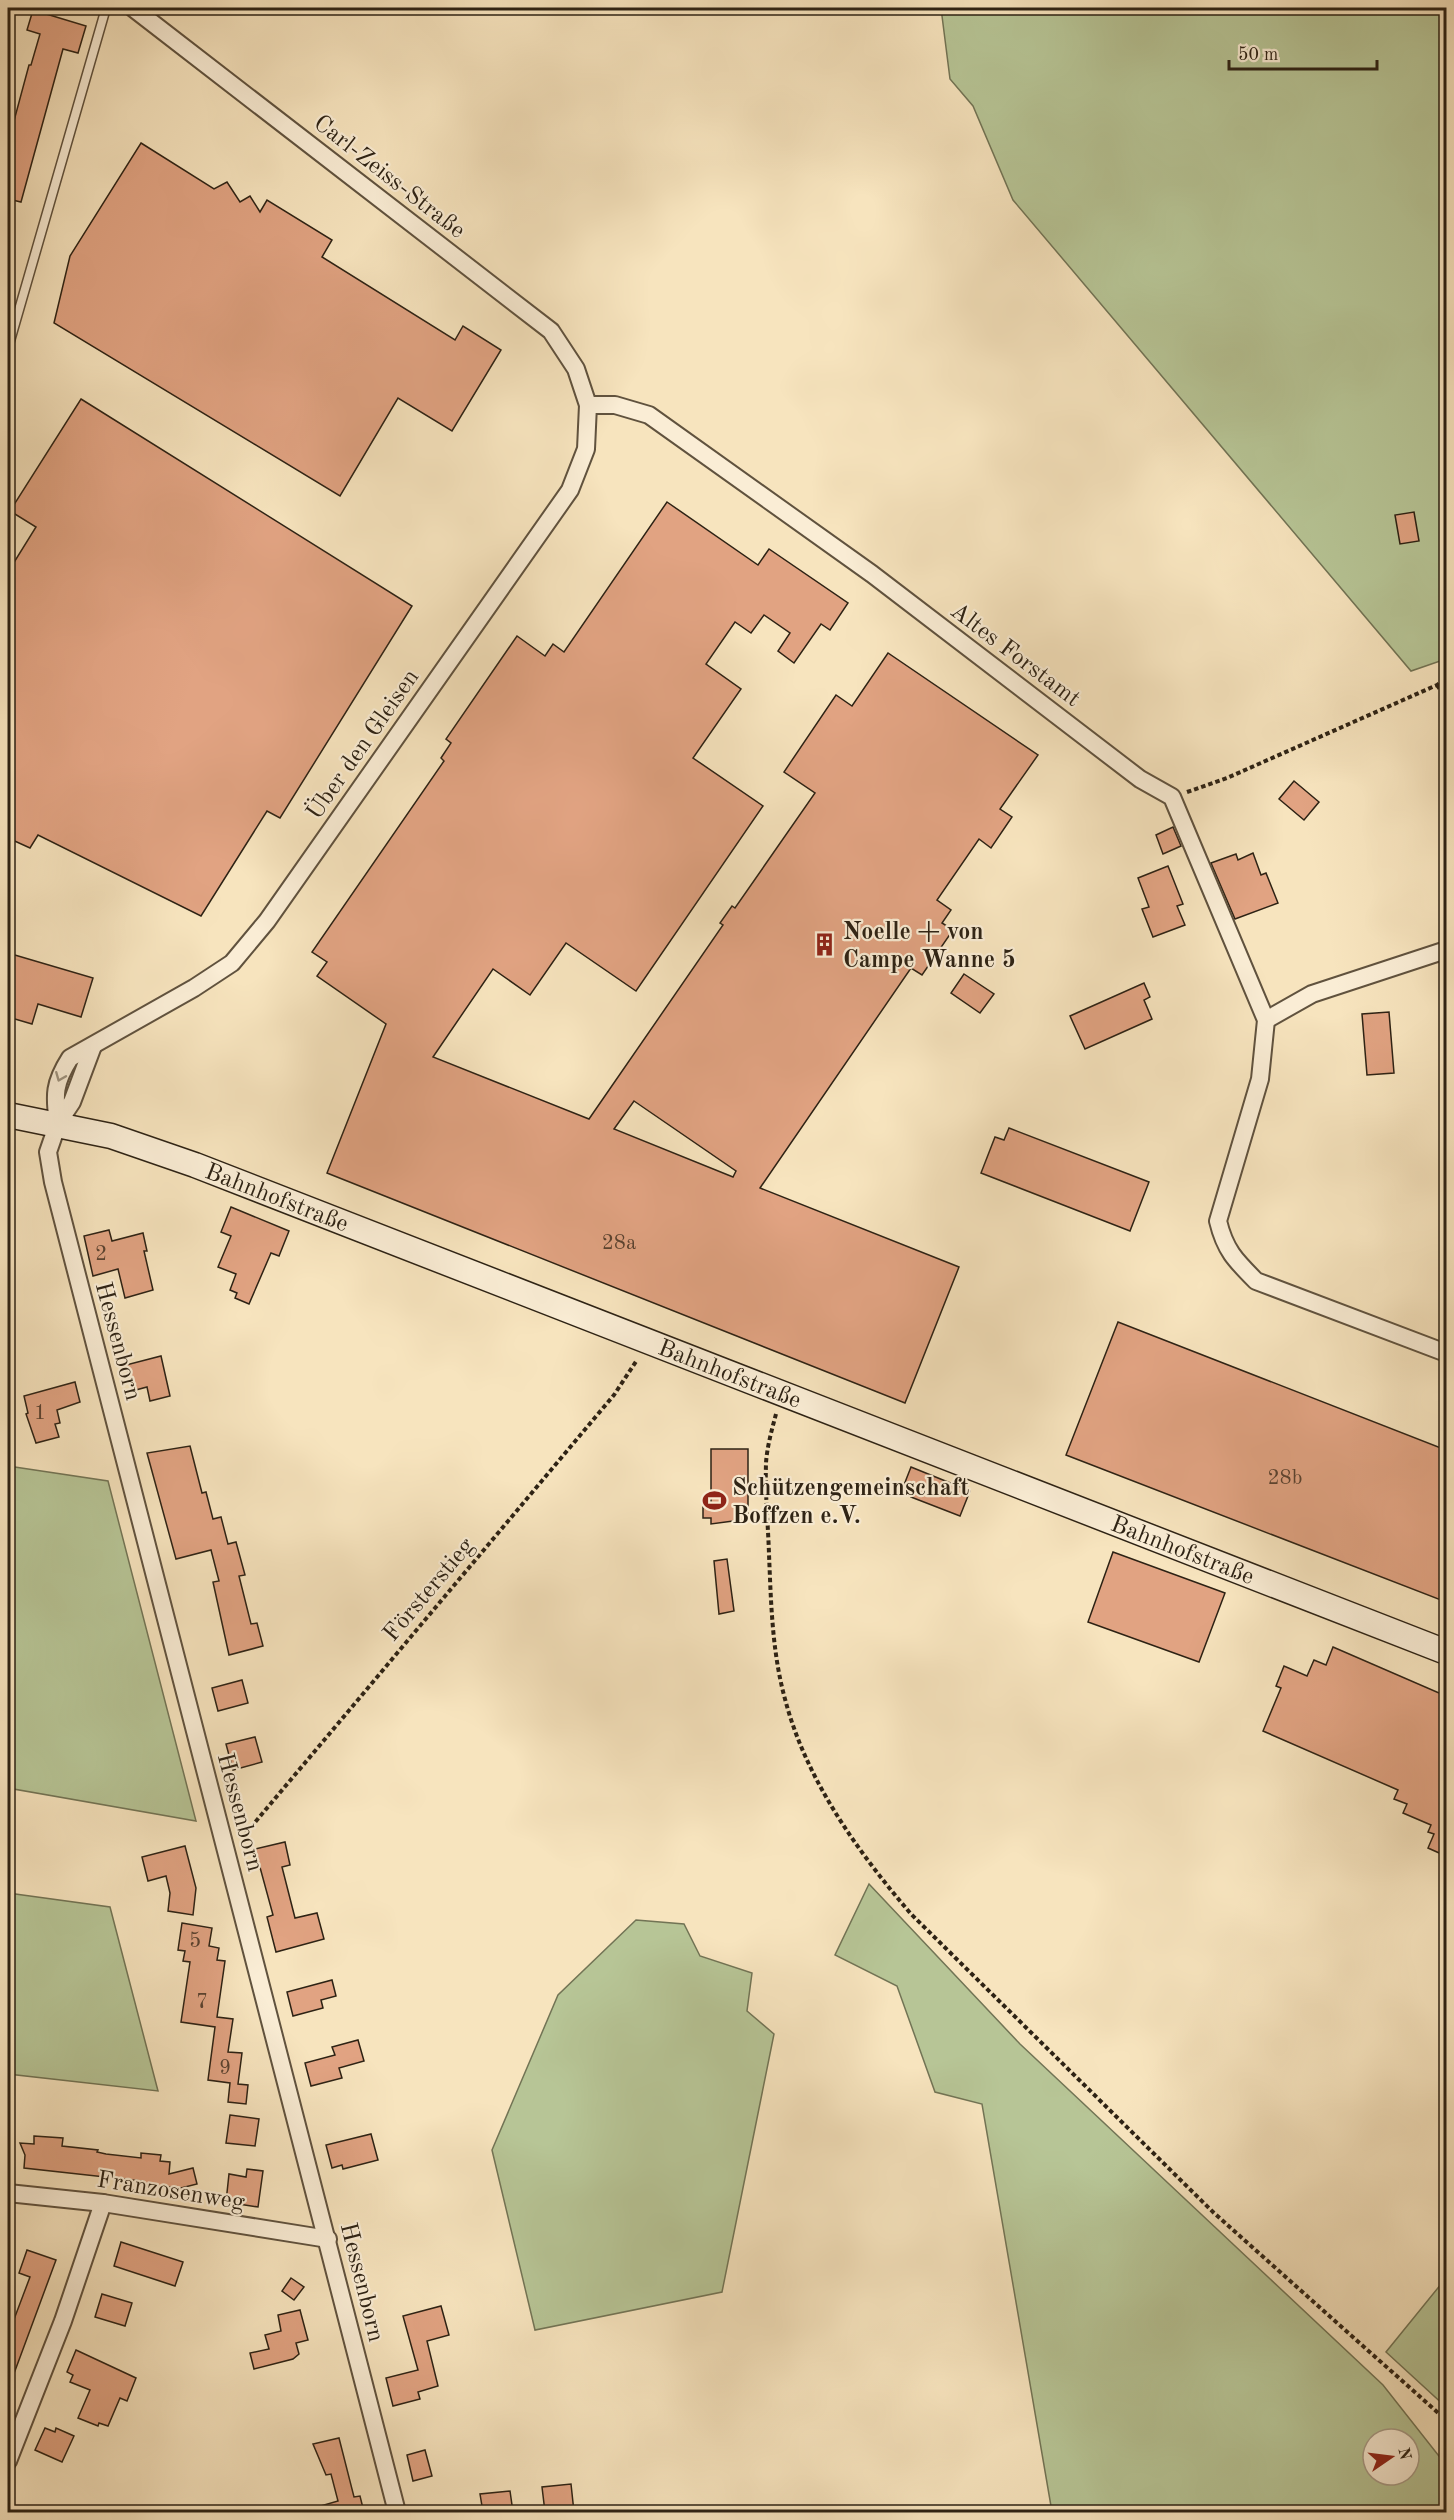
<svg xmlns="http://www.w3.org/2000/svg" width="1454" height="2520" viewBox="0 0 1454 2520" font-family="'Old Standard TT',serif">
  <style>
    .green { fill: #b7c596; stroke: #727455; stroke-width: 1.5; fill-rule: evenodd }
    .building { fill: #e1a382; stroke: #2d2214; stroke-width: 1.5; fill-rule: evenodd }
    .lines { fill: none; stroke-linecap: round; stroke-linejoin: round }
    .lane-casing { stroke: #60523e; stroke-width: 11 }
    .street-casing { stroke: #60523e; stroke-width: 20 }
    .secondary-casing { stroke: #2d2214; stroke-width: 27 }
    .path { stroke: #2d2214; stroke-width: 4; stroke-dasharray: 4.5 3; stroke-linecap: butt }
    .lane { stroke: #faedd5; stroke-width: 8 }
    .street { stroke: #faedd5; stroke-width: 16 }
    .secondary { stroke: #faedd5; stroke-width: 24 }
    .oneway { stroke: #9e927e }
    .labels { text-anchor: middle; stroke-width: 4.5; stroke-linejoin: round; paint-order: stroke }
    .number-label { font-size: 21px; fill: #5a4230 }
    .street-label { font-size: 24px; fill: #2d2214; stroke: #faedd5 }
    .poi-label { font-size: 24px; font-weight: bold; fill: #2d2214; stroke: #faedd5; text-anchor: start }
  </style>
  <rect width="100%" height="100%" fill="#f7e4be"/>
  <filter id="stains"><feTurbulence type="fractalNoise" baseFrequency=".00333" numOctaves="4"/><feColorMatrix values="0 0 0 0 .2 0 0 0 0 .09 0 0 0 0 .02 0 0 0 .5 -.17"/></filter>
  <radialGradient id="worn" r=".72"><stop offset=".6" stop-color="#630" stop-opacity="0"/><stop offset="1" stop-color="#630" stop-opacity=".3"/></radialGradient>
  <g class="green">
    <polygon points="941,8 1446,8 1446,659 1411,671 1013,200 973,106 950,79"/>
    <polygon points="8,1466 108,1481 196,1821 8,1788"/>
    <path d="M869 1884 1020 2044 1383 2385 1446 2465V2512H1052L982 2104 935 2092 897 1986 835 1955ZM1373 2439H1409V2475H1373Z"/>
    <polygon points="8,1893 110,1907 158,2091 8,2074"/>
    <polygon points="636,1920 684,1924 700,1956 752,1973 747,2011 774,2034 722,2292 535,2330 492,2150 558,1995"/>
    <polygon points="1446,2278 1446,2407 1386,2352"/>
  </g>
  <g class="building">
    <polygon points="33,10 86,26 78,53 63,49 21,202 8,199 8,143 29,65 31,65 40,34 27,30"/>
    <polygon points="141,143 214,189 227,182 240,202 250,196 260,212 267,200 332,240 322,257 455,340 463,326 501,350 452,431 398,398 340,496 54,323 70,256"/>
    <polygon points="81,399 412,606 280,818 267,811 201,916 38,835 30,848 8,838 8,572 36,527 10,511"/>
    <path d="M667 502 758 565 769 549 848 603 830 630 821 624 794 663 778 651 790 633 764 615 751 633 735 622 706 664 741 689 693 758 763 806 636 991 566 943 530 995 493 969 433 1057 589 1119 723 925 720 923 732 906 735 908 815 793 784 772 836 695 852 706 888 653 1038 755 1000 809 1012 817 991 848 979 839 937 900 951 910 942 923 953 930 922 975 911 968 760 1188 959 1267 905 1403 327 1173 386 1024 317 976 327 962 312 952 444 761 441 758 451 743 446 739 517 636 545 656 553 644 564 652ZM634 1101 736 1171 733 1177 614 1129Z"/>
    <polygon points="1414,512 1419,541 1400,544 1395,515"/>
    <polygon points="1294,781 1319,802 1304,820 1279,799"/>
    <polygon points="1173,827 1181,846 1163,854 1156,835"/>
    <polygon points="1253,853 1261,875 1266,873 1278,903 1235,919 1211,863 1236,854 1238,860"/>
    <polygon points="1168,866 1183,904 1177,906 1185,925 1153,937 1142,909 1149,907 1138,878"/>
    <polygon points="8,953 93,978 81,1017 38,1004 32,1024 8,1017"/>
    <polygon points="964,974 994,994 980,1013 951,993"/>
    <polygon points="1144,983 1150,997 1144,1000 1152,1019 1085,1049 1070,1016"/>
    <polygon points="1389,1012 1394,1073 1367,1075 1362,1014"/>
    <polygon points="1009,1128 1149,1182 1130,1231 981,1173 995,1137 1004,1140"/>
    <polygon points="231,1207 289,1231 279,1256 271,1253 249,1304 235,1298 237,1293 230,1290 236,1274 218,1267 231,1236 221,1232"/>
    <polygon points="109,1230 112,1241 143,1233 147,1251 144,1251 153,1290 125,1298 118,1269 93,1276 84,1236"/>
    <polygon points="1118,1322 1446,1450 1446,1602 1066,1455"/>
    <polygon points="161,1356 170,1396 150,1401 147,1387 132,1391 126,1365"/>
    <polygon points="75,1382 80,1402 57,1410 60,1423 55,1424 59,1437 36,1443 26,1414 28,1413 24,1396"/>
    <polygon points="190,1446 202,1493 206,1492 213,1519 221,1517 228,1544 236,1542 245,1575 239,1576 251,1624 257,1623 263,1646 229,1655 213,1582 219,1581 211,1550 176,1559 147,1453"/>
    <polygon points="711,1449 748,1449 748,1519 711,1524 711,1518 703,1518 703,1501 711,1501"/>
    <polygon points="911,1467 970,1491 960,1516 911,1497 912,1494 902,1490"/>
    <polygon points="1113,1552 1225,1593 1199,1662 1088,1622"/>
    <polygon points="727,1559 734,1611 719,1614 714,1561"/>
    <polygon points="1333,1647 1446,1696 1446,1856 1428,1848 1434,1834 1428,1832 1431,1825 1403,1813 1407,1804 1394,1799 1398,1790 1263,1731 1281,1688 1276,1686 1284,1666 1307,1676 1314,1660 1326,1665"/>
    <polygon points="242,1680 248,1703 218,1711 212,1688"/>
    <polygon points="255,1737 262,1762 233,1770 226,1744"/>
    <polygon points="285,1842 290,1865 282,1867 295,1918 317,1913 324,1939 276,1952 267,1917 273,1915 255,1849"/>
    <polygon points="185,1846 196,1888 193,1915 168,1911 170,1893 166,1876 148,1881 142,1857"/>
    <polygon points="182,1923 212,1928 209,1946 219,1948 217,1960 225,1961 217,2017 233,2019 228,2052 242,2053 238,2084 248,2085 246,2104 228,2102 230,2083 208,2080 215,2027 181,2022 190,1962 183,1961 185,1951 178,1950"/>
    <polygon points="332,1980 336,1996 321,2000 323,2008 293,2016 287,1992"/>
    <polygon points="358,2040 364,2061 339,2068 342,2078 311,2086 305,2063 335,2055 332,2047"/>
    <polygon points="230,2115 259,2119 255,2146 226,2143"/>
    <polygon points="371,2134 378,2160 343,2169 342,2165 332,2168 326,2145"/>
    <polygon points="34,2136 63,2138 62,2146 98,2150 97,2152 106,2154 141,2158 141,2153 161,2155 160,2161 170,2162 169,2174 193,2168 197,2184 181,2188 139,2184 142,2181 24,2168 25,2155 20,2143 34,2144"/>
    <polygon points="247,2169 263,2171 258,2207 226,2202 229,2174 246,2177"/>
    <polygon points="121,2242 183,2262 175,2286 114,2266"/>
    <polygon points="27,2250 56,2260 9,2387 8,2319 13,2322 30,2277 19,2273"/>
    <polygon points="291,2278 304,2287 294,2300 282,2291"/>
    <polygon points="102,2294 132,2303 125,2326 95,2317"/>
    <polygon points="441,2306 449,2335 427,2341 438,2386 418,2392 420,2399 393,2406 386,2378 418,2370 403,2316"/>
    <polygon points="300,2310 308,2340 296,2343 299,2354 293,2359 254,2369 250,2353 269,2349 265,2335 281,2331 278,2315"/>
    <polygon points="76,2350 136,2378 127,2401 120,2398 108,2426 99,2423 98,2426 78,2418 90,2390 70,2382 73,2375 67,2372"/>
    <polygon points="45,2428 55,2432 56,2428 74,2436 62,2462 35,2450"/>
    <polygon points="339,2438 354,2497 360,2496 364,2512 317,2512 317,2507 338,2501 331,2474 326,2475 313,2444"/>
    <polygon points="425,2450 432,2476 413,2481 407,2455"/>
    <polygon points="571,2484 574,2512 545,2512 542,2487"/>
    <polygon points="510,2491 513,2512 483,2512 480,2494"/>
  </g>
  <g class="lines">
    <defs>
      <polyline id="lane" points="8,348 106,8"/>
      <g id="street">
        <path d="M588 405H615L649 415 872 574 1140 779 1172 797 1266 1020 1260 1079 1218 1221C1225 1250 1235 1260 1256 1281L1446 1353"/>
        <polyline points="1266,1020 1312,994 1446,950"/>
        <polyline points="93,1046 72,1102 58,1123 48,1152 53,1182 397,2512"/>
        <path d="M58 1123C54 1095 54 1083 70 1058L194 988 232 963 267 921 570 490 586 449 588 405 576 369 551 331 133 8"/>
        <polyline points="8,2193 103,2203 328,2239"/>
        <polyline points="8,2461 63,2321 103,2203"/>
      </g>
      <g id="secondary">
        <path id="s1" d="M8 1115 111 1136 195 1165 1446 1652"/>
      </g>
    </defs>
    <use href="#lane" class="lane-casing"/>
    <use href="#street" class="street-casing"/>
    <use href="#secondary" class="secondary-casing"/>
    <g class="path">
      <polyline points="1437,685 1446,699"/>
      <polyline points="1187,792 1227,778 1437,685 1446,678"/>
      <path d="M776 1414C772 1429 767 1447 766 1463 765 1493 768 1524 769 1554 771 1602 772 1652 785 1699 806 1780 858 1852 911 1914L1214 2213 1446 2420"/>
      <polyline points="241,1839 614,1395 637,1360"/>
    </g>
    <use href="#lane" class="lane"/>
    <use href="#street" class="street"/>
    <use href="#secondary" class="secondary"/>
  </g>
  <defs><path id="oneway-chevron" d="M-2-3.5L2.5 0L-2 3.5" fill="none" stroke-width="1.6" stroke-linecap="round" stroke-linejoin="round" transform="scale(1.5)"/></defs>
  <use class="oneway" href="#oneway-chevron" transform="translate(60 1077) rotate(112)"/>
  <defs>
    <symbol id="building-bare" viewBox="-9 -9 18 18"><path d="M-4-6H4V6H1V3H-1V6H-4ZM-2.5-4.3h1.7v1.8h-1.7ZM.8-4.3h1.7v1.8H.8ZM-2.5-1h1.7V.8h-1.7ZM.8-1h1.7V.8H.8Z" fill="#8f2418" stroke="#faedd5" stroke-width="2.5" paint-order="stroke"/></symbol>
    <symbol id="stadium-bare" viewBox="-9 -9 18 18"><path d="M0-5a6.5 5 0 1 0 0 10a6.5 5 0 1 0 0-10ZM-3.5-1.8h7v3.6h-7Z" fill="#8f2418" stroke="#faedd5" stroke-width="2.5" paint-order="stroke"/></symbol>
  </defs>
  <g fill-rule="evenodd">
    <use href="#building-bare" x="808" y="928" width="33" height="33"/>
    <use href="#stadium-bare" x="698" y="1484" width="33" height="33"/>
  </g>
  <g class="labels">
    <g class="number-label">
      <text x="619" y="1249">28a</text>
      <text x="101" y="1260">2</text>
      <text x="40" y="1419">1</text>
      <text x="1285" y="1484">28b</text>
      <text x="195" y="1947">5</text>
      <text x="202" y="2008">7</text>
      <text x="225" y="2074">9</text>
    </g>
    <g class="street-label">
      <text transform="translate(390 176) rotate(38)" y="8">Carl-Zeiss-Straße</text>
      <text transform="translate(1016 654) rotate(37)" y="8">Altes Forstamt</text>
      <text transform="translate(362 744) rotate(-55)" y="8">Über den Gleisen</text>
      <text dy="8" stroke="none"><textPath href="#s1" startOffset="282">Bahnhofstraße</textPath></text>
      <text transform="translate(119 1341) rotate(75)" y="8">Hessenborn</text>
      <text dy="8" stroke="none"><textPath href="#s1" startOffset="768">Bahnhofstraße</textPath></text>
      <text dy="8" stroke="none"><textPath href="#s1" startOffset="1254">Bahnhofstraße</textPath></text>
      <text transform="translate(428 1589) rotate(-50)" y="8">Försterstieg</text>
      <text transform="translate(241 1812) rotate(75)" y="8">Hessenborn</text>
      <text transform="translate(171 2190) rotate(9)" y="8">Franzosenweg</text>
      <text transform="translate(363 2282) rotate(76)" y="8">Hessenborn</text>
    </g>
    <g class="poi-label">
      <text x="843" y="939">Noelle + von<tspan x="843" dy="28">Campe Wanne 5</tspan></text>
      <text x="732" y="1495">Schützengemeinschaft<tspan x="732" dy="28">Boffzen e.V.</tspan></text>
    </g>
  </g>
  <rect width="1454" height="2520" fill="none" stroke="#f7e4be" stroke-width="30"/>
  <rect x="9" y="9" width="1436" height="2502" fill="none" stroke="#2d2214" stroke-width="3"/>
  <rect x="15" y="15" width="1424" height="2490" fill="none" stroke="#2d2214" stroke-width="1.5"/>
  <g transform="translate(1391 2457) rotate(76)"><circle r="28" fill="#faedd5" stroke="#a89c88" stroke-width="1.5"/>
  <path d="M0-4.5L10 22L0 15L-10 22Z" fill="#8f2418"/>
  <text y="-9" font-size="16" font-weight="bold" text-anchor="middle" fill="#2d2214">N</text>
  </g>
  <path d="M1229 60v9h148v-9" fill="none" stroke="#2d2214" stroke-width="3"/>
  <text x="1238" y="60" font-size="18" fill="#2d2214" stroke="#faedd5" stroke-width="4.5" paint-order="stroke">50 m</text>
  <rect width="100%" height="100%" filter="url(#stains)"/>
  <rect width="100%" height="100%" fill="url(#worn)"/>
</svg>
